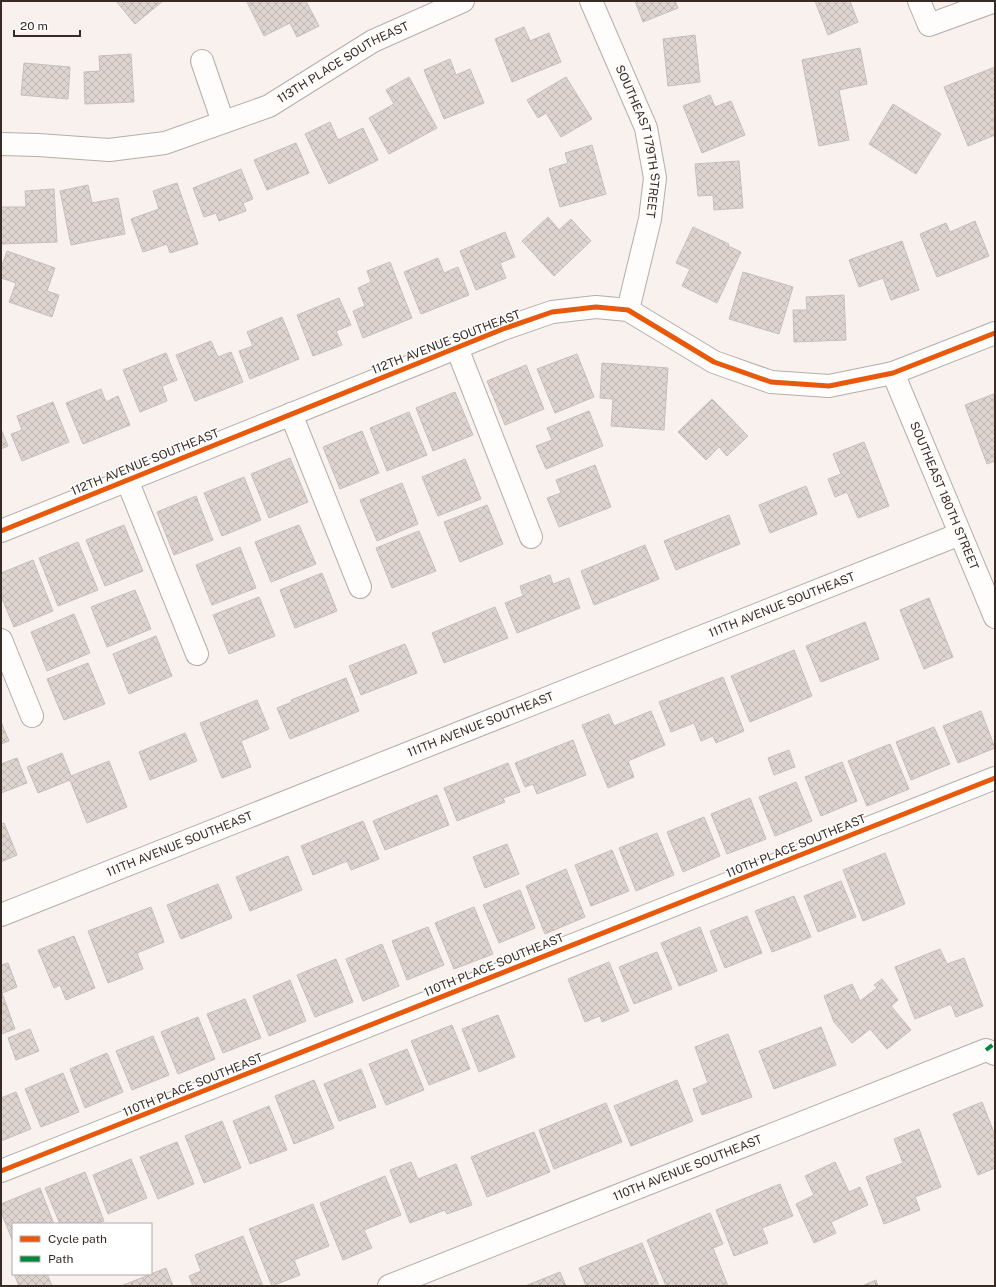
<svg xmlns="http://www.w3.org/2000/svg" width="996" height="1287" viewBox="0 0 996 1287" font-family="'Public Sans',sans-serif">
  <style>
    .building { fill: url(#building-cross-hatch); stroke: #c8bfbb }
    .lines { fill: none; stroke-linecap: round; stroke-linejoin: round }
    .minor-casing { stroke: #b5ada9; stroke-width: 24 }
    .minor { stroke: #fefdfc; stroke-width: 22 }
    .quiet { stroke: #00873e; stroke-width: 4; stroke-dasharray: 8 4; stroke-linecap: butt }
    .cycleway-casing { stroke: #fff; stroke-width: 8 }
    .cycleway { stroke: #e8590c; stroke-width: 5 }
    .labels { text-anchor: middle; stroke-width: 3; stroke-linejoin: round; paint-order: stroke }
    .street-label { font-size: 12px; fill: #382b26; stroke: #fff }
  </style>
  <defs>
    <pattern id="building-cross-hatch" width="8" height="8" patternUnits="userSpaceOnUse"><rect width="8" height="8" fill="#ded4d0"/><path d="M0 0l8 8M0 8l8-8" fill="none" stroke="#bfb6b2"/></pattern>
  </defs>
  <rect width="100%" height="100%" fill="#f8f1ee"/>
  <g class="building">
    <polygon points="116,1 163,1 135,24"/>
    <polygon points="249,1 306,1 319,26 297,37 290,23 264,36 247,2"/>
    <polygon points="635,1 675,1 678,8 643,22"/>
    <polygon points="815,1 850,1 858,22 828,35"/>
    <polygon points="524,27 530,41 549,33 561,62 512,82 495,39"/>
    <polygon points="695,35 700,82 668,86 663,39"/>
    <polygon points="860,48 867,84 839,90 849,140 819,146 802,60"/>
    <polygon points="131,54 134,102 85,104 84,72 100,71 99,56"/>
    <polygon points="450,59 456,75 470,69 484,103 444,119 424,70"/>
    <polygon points="24,63 70,67 68,99 21,95"/>
    <polygon points="995,67 995,117 993,118 995,122 995,135 968,146 944,87"/>
    <polygon points="409,77 437,128 389,154 369,118 394,104 386,90"/>
    <polygon points="566,77 592,119 561,137 546,113 538,118 527,100"/>
    <polygon points="710,95 715,107 731,101 745,135 702,153 683,106"/>
    <polygon points="893,104 941,134 916,174 869,144"/>
    <polygon points="330,122 338,140 363,128 378,160 329,184 305,134"/>
    <polygon points="296,143 309,173 267,190 254,160"/>
    <polygon points="592,145 606,194 560,207 549,169 568,163 565,153"/>
    <polygon points="739,161 743,208 714,210 713,195 698,196 695,164"/>
    <polygon points="241,169 253,199 243,203 246,211 219,221 216,213 204,217 193,188"/>
    <polygon points="177,183 198,244 170,253 167,244 143,252 131,219 159,209 153,191"/>
    <polygon points="88,185 92,203 118,198 125,234 71,245 60,191"/>
    <polygon points="54,189 57,242 1,244 1,207 26,207 25,191"/>
    <polygon points="548,217 559,230 571,219 591,241 554,276 522,241"/>
    <polygon points="975,221 989,256 937,277 920,234 946,223 950,232"/>
    <polygon points="693,227 729,244 728,246 741,252 717,303 682,286 690,269 676,263"/>
    <polygon points="505,232 515,257 500,263 506,278 476,290 460,251"/>
    <polygon points="902,241 919,290 891,300 883,278 859,287 849,260"/>
    <polygon points="7,251 55,268 47,291 59,295 52,317 9,302 16,283 1,278 1,268"/>
    <polygon points="438,258 444,273 458,267 469,295 421,314 404,272"/>
    <polygon points="390,262 412,318 363,338 353,311 365,306 358,288 371,282 367,271"/>
    <polygon points="743,272 793,287 779,334 729,319"/>
    <polygon points="844,295 846,340 794,342 793,310 807,310 806,297"/>
    <polygon points="339,298 351,325 336,331 342,345 313,356 297,315"/>
    <polygon points="282,317 299,359 250,379 239,351 253,346 247,332"/>
    <polygon points="211,341 218,357 231,352 243,382 195,401 176,355"/>
    <polygon points="166,353 177,380 162,386 167,401 140,412 123,370"/>
    <polygon points="577,354 594,397 555,413 537,369"/>
    <polygon points="602,363 668,368 664,430 611,426 613,399 600,398"/>
    <polygon points="526,365 544,409 505,425 487,381"/>
    <polygon points="101,389 106,402 118,396 130,425 83,444 66,403"/>
    <polygon points="455,392 473,435 433,451 416,408"/>
    <polygon points="994,394 995,461 987,464 965,405"/>
    <polygon points="712,399 748,436 727,456 719,447 706,460 678,432"/>
    <polygon points="53,402 69,442 22,461 11,434 22,430 17,416"/>
    <polygon points="589,411 603,446 546,469 536,446 552,440 547,428"/>
    <polygon points="409,412 427,455 387,471 370,428"/>
    <polygon points="1,429 8,446 1,449"/>
    <polygon points="362,431 379,473 340,489 323,447"/>
    <polygon points="864,442 889,506 858,518 847,492 835,497 828,479 841,474 833,454"/>
    <polygon points="290,458 308,502 269,518 251,474"/>
    <polygon points="465,459 481,499 438,516 422,477"/>
    <polygon points="595,465 611,507 559,527 547,498 561,493 556,480"/>
    <polygon points="244,477 261,520 222,536 204,493"/>
    <polygon points="402,483 418,524 377,541 360,500"/>
    <polygon points="806,486 817,514 770,533 759,505"/>
    <polygon points="196,496 213,540 174,555 157,512"/>
    <polygon points="487,505 503,544 460,562 444,522"/>
    <polygon points="729,515 740,544 676,570 664,541"/>
    <polygon points="124,525 143,571 105,586 86,540"/>
    <polygon points="299,525 316,564 271,582 255,542"/>
    <polygon points="419,531 436,571 392,588 376,548"/>
    <polygon points="78,542 98,590 58,606 39,558"/>
    <polygon points="645,545 659,579 594,605 581,571"/>
    <polygon points="240,547 256,588 212,605 196,565"/>
    <polygon points="33,560 53,611 14,627 1,596 1,573"/>
    <polygon points="322,573 337,611 295,628 280,590"/>
    <polygon points="550,575 553,584 569,578 580,608 517,633 505,603 523,596 520,586"/>
    <polygon points="135,590 151,629 107,647 91,607"/>
    <polygon points="259,597 275,636 229,654 213,615"/>
    <polygon points="929,598 953,657 924,669 900,610"/>
    <polygon points="495,607 508,638 444,663 432,633"/>
    <polygon points="74,614 90,653 47,671 31,632"/>
    <polygon points="865,622 879,659 821,682 806,646"/>
    <polygon points="156,636 172,676 129,694 113,654"/>
    <polygon points="405,644 417,673 361,695 349,666"/>
    <polygon points="794,650 812,696 750,722 731,676"/>
    <polygon points="88,663 105,704 64,720 47,679"/>
    <polygon points="723,677 744,731 716,743 713,736 701,741 694,723 671,732 659,702"/>
    <polygon points="346,678 359,711 290,739 277,708 292,702 291,700"/>
    <polygon points="257,700 269,729 241,741 251,767 222,778 200,723"/>
    <polygon points="651,711 665,745 628,761 634,777 608,788 582,725 609,714 614,726"/>
    <polygon points="981,711 995,748 958,763 943,726"/>
    <polygon points="1,722 9,741 1,744"/>
    <polygon points="934,727 950,764 911,780 896,742"/>
    <polygon points="185,733 197,761 150,780 139,752"/>
    <polygon points="573,740 586,775 537,794 533,784 525,787 515,763"/>
    <polygon points="890,744 909,789 867,806 848,761"/>
    <polygon points="789,750 795,767 774,775 768,758"/>
    <polygon points="62,753 71,776 109,761 127,807 87,823 70,780 38,793 27,767"/>
    <polygon points="17,758 27,783 1,793 1,764"/>
    <polygon points="842,762 857,801 821,816 805,777"/>
    <polygon points="508,763 520,792 503,798 505,802 457,821 444,788"/>
    <polygon points="796,782 812,821 775,836 759,797"/>
    <polygon points="437,795 449,825 385,850 373,821"/>
    <polygon points="750,798 766,839 727,854 711,814"/>
    <polygon points="704,817 720,856 683,872 667,832"/>
    <polygon points="363,821 379,859 351,870 347,861 313,875 301,846"/>
    <polygon points="4,823 17,855 1,862 1,824"/>
    <polygon points="657,833 674,875 636,891 619,848"/>
    <polygon points="507,844 519,874 485,888 473,857"/>
    <polygon points="612,850 629,891 591,906 575,865"/>
    <polygon points="885,853 905,904 863,921 843,870"/>
    <polygon points="288,856 302,890 250,911 236,877"/>
    <polygon points="566,869 585,917 545,934 526,886"/>
    <polygon points="841,881 856,917 818,932 804,896"/>
    <polygon points="218,884 232,918 181,939 167,905"/>
    <polygon points="520,890 535,928 499,943 483,905"/>
    <polygon points="794,896 811,937 772,952 755,911"/>
    <polygon points="151,907 164,942 137,953 143,969 108,983 88,931"/>
    <polygon points="474,907 493,954 454,969 435,923"/>
    <polygon points="747,916 762,953 725,968 710,931"/>
    <polygon points="428,927 444,965 407,980 392,941"/>
    <polygon points="700,927 717,971 679,986 661,943"/>
    <polygon points="74,936 95,988 66,1000 60,985 54,988 38,950"/>
    <polygon points="382,944 399,986 363,1001 346,959"/>
    <polygon points="940,949 947,964 964,958 983,1006 956,1017 951,1004 915,1019 895,967"/>
    <polygon points="657,952 672,989 634,1004 619,967"/>
    <polygon points="336,959 353,1002 315,1017 297,975"/>
    <polygon points="609,962 629,1011 602,1022 600,1016 585,1022 568,979"/>
    <polygon points="8,963 17,987 2,993 15,1029 1,1034 1,965"/>
    <polygon points="882,979 898,1000 891,1006 911,1030 887,1049 870,1029 852,1043 834,1022 824,996 852,984 860,1001 877,988 874,985"/>
    <polygon points="290,980 306,1021 269,1036 253,996"/>
    <polygon points="245,999 261,1038 223,1053 207,1014"/>
    <polygon points="498,1015 515,1057 479,1072 462,1029"/>
    <polygon points="198,1017 215,1059 178,1074 161,1032"/>
    <polygon points="452,1025 470,1069 429,1085 411,1041"/>
    <polygon points="821,1027 836,1065 774,1089 759,1051"/>
    <polygon points="30,1029 39,1051 16,1060 8,1038"/>
    <polygon points="728,1034 752,1097 702,1115 693,1089 708,1083 695,1047"/>
    <polygon points="153,1036 169,1075 132,1090 116,1051"/>
    <polygon points="407,1049 424,1090 386,1105 369,1064"/>
    <polygon points="107,1053 123,1092 85,1108 70,1069"/>
    <polygon points="361,1069 376,1107 339,1121 324,1084"/>
    <polygon points="63,1073 79,1112 41,1127 25,1089"/>
    <polygon points="314,1080 334,1128 294,1144 275,1096"/>
    <polygon points="677,1080 693,1121 631,1146 614,1106"/>
    <polygon points="16,1092 31,1129 1,1141 1,1098"/>
    <polygon points="982,1102 995,1135 995,1168 978,1175 953,1114"/>
    <polygon points="606,1103 622,1142 554,1169 539,1130"/>
    <polygon points="269,1106 287,1150 250,1164 233,1121"/>
    <polygon points="222,1121 241,1168 204,1183 185,1136"/>
    <polygon points="919,1129 941,1187 915,1197 920,1210 884,1224 866,1177 903,1163 894,1139"/>
    <polygon points="534,1132 550,1172 487,1197 471,1157"/>
    <polygon points="177,1142 194,1184 158,1199 140,1157"/>
    <polygon points="131,1159 147,1198 108,1214 93,1175"/>
    <polygon points="411,1162 418,1179 456,1164 472,1205 447,1214 445,1210 410,1223 390,1170"/>
    <polygon points="835,1162 849,1192 860,1187 868,1205 831,1222 836,1233 814,1243 796,1204 814,1195 805,1176"/>
    <polygon points="85,1172 104,1221 96,1224 60,1224 45,1188"/>
    <polygon points="385,1176 401,1215 364,1230 372,1248 343,1260 320,1203"/>
    <polygon points="780,1184 793,1216 762,1228 768,1243 734,1256 716,1210"/>
    <polygon points="40,1188 54,1224 13,1224 13,1242 1,1212 1,1204"/>
    <polygon points="313,1204 329,1246 294,1260 300,1275 272,1286 249,1229"/>
    <polygon points="710,1213 723,1244 713,1248 728,1286 666,1286 647,1240"/>
    <polygon points="243,1236 263,1286 193,1286 189,1276 201,1271 195,1255"/>
    <polygon points="642,1243 659,1286 624,1286 622,1283 614,1286 586,1286 579,1268"/>
    <polygon points="166,1268 173,1286 121,1286"/>
    <polygon points="560,1272 566,1286 525,1286"/>
    <polygon points="14,1274 47,1274 52,1286 19,1286"/>
    <polygon points="876,1280 878,1286 862,1286"/>
  </g>
  <g class="lines">
    <defs>
      <g id="minor">
        <path id="s1" d="M591 1 646 128 655 178 650 219 628 310"/>
        <polyline points="919,1 929,25 995,1"/>
        <polyline points="202,61 223,122"/>
        <path id="s2" d="M1 144 38 145 109 150 165 143 269 106 373 41 463 1"/>
        <polyline points="457,348 531,537"/>
        <path id="s3" d="M893 373 995 617"/>
        <polyline points="291,414 360,587"/>
        <polyline points="127,480 197,654"/>
        <polyline points="1,531 503,329 552,312 596,307 628,310 714,362 771,382 829,386 893,373 995,333"/>
        <polyline points="1,640 32,716"/>
        <path id="s4" d="M1 915 960 534"/>
        <polyline points="1,1171 995,778"/>
        <path id="s5" d="M389 1286 986 1050 995 1054"/>
      </g>
    </defs>
    <use href="#minor" class="minor-casing"/>
    <use href="#minor" class="minor"/>
    <polyline class="quiet" points="986,1050 995,1043"/>
    <defs>
      <g id="cycleway">
        <polyline points="1,531 503,329 552,312 596,307 628,310 714,362 771,382 829,386 893,373 995,333"/>
        <polyline points="1,1171 995,778"/>
      </g>
    </defs>
    <use href="#cycleway" class="cycleway-casing"/>
    <use href="#cycleway" class="cycleway"/>
  </g>
  <g class="labels">
    <g class="street-label">
      <text dy="4" stroke="none"><textPath href="#s2" startOffset="361">113TH PLACE SOUTHEAST</textPath></text>
      <text dy="4" stroke="none"><textPath href="#s1" startOffset="150">SOUTHEAST 179TH STREET</textPath></text>
      <text transform="translate(446 342) rotate(-21)" y="4">112TH AVENUE SOUTHEAST</text>
      <text transform="translate(145 462) rotate(-22)" y="4">112TH AVENUE SOUTHEAST</text>
      <text dy="4" stroke="none"><textPath href="#s3" startOffset="133">SOUTHEAST 180TH STREET</textPath></text>
      <text dy="4" stroke="none"><textPath href="#s4" startOffset="840">111TH AVENUE SOUTHEAST</textPath></text>
      <text dy="4" stroke="none"><textPath href="#s4" startOffset="516">111TH AVENUE SOUTHEAST</textPath></text>
      <text dy="4" stroke="none"><textPath href="#s4" startOffset="192">111TH AVENUE SOUTHEAST</textPath></text>
      <text transform="translate(796 846) rotate(-22)" y="4">110TH PLACE SOUTHEAST</text>
      <text transform="translate(494 965) rotate(-22)" y="4">110TH PLACE SOUTHEAST</text>
      <text transform="translate(193 1085) rotate(-22)" y="4">110TH PLACE SOUTHEAST</text>
      <text dy="4" stroke="none"><textPath href="#s5" startOffset="321">110TH AVENUE SOUTHEAST</textPath></text>
    </g>
  </g>
  <rect width="996" height="1287" fill="none" stroke="#382b26" stroke-width="4"/>
  <rect x="12" y="1223" width="140" height="52" fill="#ffffff" stroke="#afaaa8"/>
  <rect x="20" y="1236" width="20" height="6" fill="#e8590c" stroke="#afaaa8"/>
  <text x="48" y="1243" font-size="12" fill="#382b26">Cycle path</text>
  <rect x="20" y="1256" width="20" height="6" fill="#00873e" stroke="#afaaa8"/>
  <text x="48" y="1263" font-size="12" fill="#382b26">Path</text>
  <path d="M14 30v6h66v-6" fill="none" stroke="#382b26" stroke-width="2"/>
  <text x="20" y="30" font-size="12" fill="#382b26" stroke="#ffffff" stroke-width="3" paint-order="stroke">20 m</text>
</svg>
